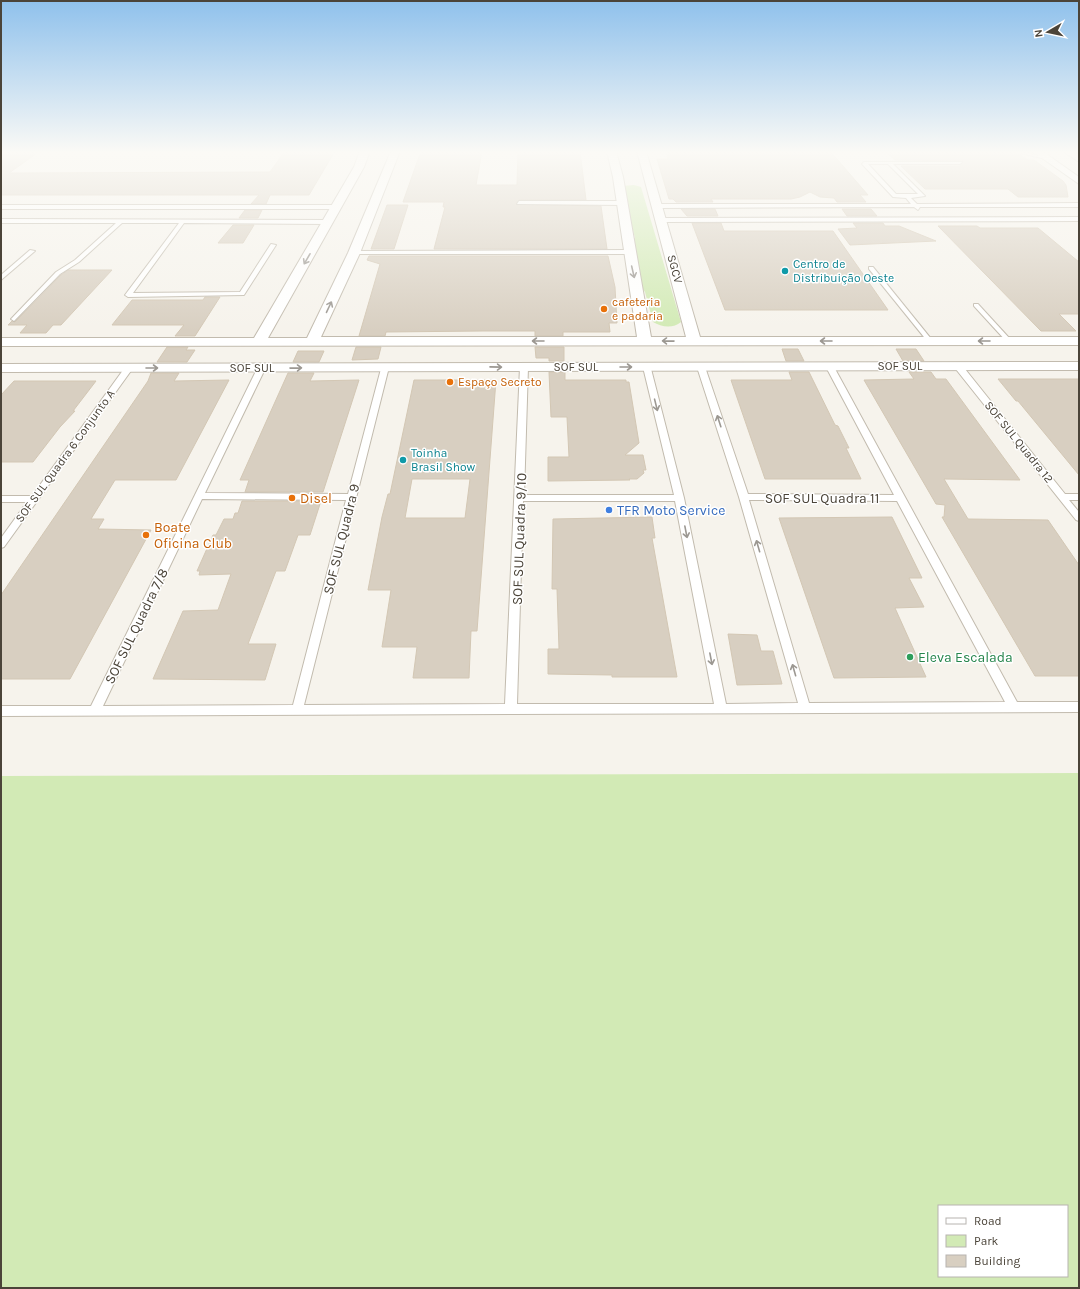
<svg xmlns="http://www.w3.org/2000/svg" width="1080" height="1289" viewBox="0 0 1080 1289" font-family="Karla,sans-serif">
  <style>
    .green { fill: #d2eab5; fill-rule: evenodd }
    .building { fill: #d8cfc1; stroke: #d3c7b4; fill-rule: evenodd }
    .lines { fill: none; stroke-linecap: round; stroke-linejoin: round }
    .service-casing { stroke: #c2bbae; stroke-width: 2 }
    .tertiary-casing { stroke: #c2bbae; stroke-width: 2 }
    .service { fill: #fff; fill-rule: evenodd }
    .tertiary { fill: #fff; fill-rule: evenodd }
    .oneway { stroke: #9c9892 }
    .culture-dot { fill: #0f9aa8; stroke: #fff; stroke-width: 1.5 }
    .food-dot { fill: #e8710a; stroke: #fff; stroke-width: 1.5 }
    .shop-dot { fill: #3f7fe0; stroke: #fff; stroke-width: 1.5 }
    .leisure-dot { fill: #2e9e5b; stroke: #fff; stroke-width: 1.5 }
    .labels { text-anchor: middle; stroke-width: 3; stroke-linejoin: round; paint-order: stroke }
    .far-culture-label { font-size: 12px; fill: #0d838f; stroke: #fff; text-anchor: start }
    .far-street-label { font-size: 12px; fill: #4b4439; stroke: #fff }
    .far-food-label { font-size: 12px; fill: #c56008; stroke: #fff; text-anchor: start }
    .food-label { font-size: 14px; fill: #c56008; stroke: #fff; text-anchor: start }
    .street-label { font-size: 14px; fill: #4b4439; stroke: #fff }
    .shop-label { font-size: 14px; fill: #366cbe; stroke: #fff; text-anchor: start }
    .leisure-label { font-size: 14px; fill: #27864d; stroke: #fff; text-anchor: start }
  </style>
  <rect width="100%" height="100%" fill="#f6f3ec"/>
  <g class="green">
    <path d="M634 185 641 187 681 322C673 329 661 327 653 322L645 292 638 282 628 237 635 238 622 186Z"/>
    <path d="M1079 773V1288H1V776ZM939 1206H1067V1276H939Z"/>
  </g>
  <g class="building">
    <polygon points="1,151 40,151 9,173 270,172 285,151 335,151 309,195 270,195 266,204 251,204 259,195 1,195"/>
    <polygon points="421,151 482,151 476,185 517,185 518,151 580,151 586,200 519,200 516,204 601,206 607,249 434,249 445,207 443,207 444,202 403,202"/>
    <polygon points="666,151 830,151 868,195 860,195 866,202 837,202 834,198 820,197 810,192 800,197 791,199 711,199 713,202 676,202 673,199 669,199 657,159 668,159"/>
    <polygon points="885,151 1004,151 1020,155 1028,160 1034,160 1063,181 1066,185 1068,197 1018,197 1008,189 925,189 901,166 960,166 963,161 895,160"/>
    <polygon points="387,205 408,205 394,249 371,249"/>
    <polygon points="681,209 715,209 718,216 687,216"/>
    <polygon points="842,209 871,209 877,216 847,216"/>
    <polygon points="245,210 262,210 258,218 239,218"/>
    <polygon points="692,223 721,223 724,231 833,231 888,310 725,310"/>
    <polygon points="853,223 883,223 885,226 899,226 936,241 850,245 838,229 857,228"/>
    <polygon points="233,225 254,225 243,243 218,243"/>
    <polygon points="938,226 977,226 980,228 1038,228 1079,262 1079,314 1059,314 1076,331 1041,331"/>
    <polygon points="369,256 608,256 615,287 617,323 609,323 610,332 563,332 563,336 535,336 535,331 482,331 386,332 385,336 359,336 380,264 367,260"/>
    <polygon points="68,270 112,270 61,325 53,325 46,333 20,333 27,325 8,325 12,321 15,322 61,275"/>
    <polygon points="205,297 220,297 195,336 175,336 184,325 112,325 132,300 203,300"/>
    <polygon points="167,347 188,347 186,350 195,350 187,362 157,362"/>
    <polygon points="356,347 381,347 378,359 352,360"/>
    <polygon points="535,347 564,347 564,361 549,361 549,358 536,358"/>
    <polygon points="782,349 798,349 804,361 786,361"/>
    <polygon points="896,349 916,349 924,361 903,361"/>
    <polygon points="298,351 324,351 319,362 293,362"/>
    <polygon points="549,372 565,372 565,380 626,380 626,382 629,382 639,443 625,455 643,455 646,470 643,470 644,473 637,479 629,479 630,480 548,481 548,457 569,457 567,417 551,417"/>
    <polygon points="789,372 809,372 835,425 838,426 849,448 846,448 861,479 765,479 731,380 792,380"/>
    <polygon points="909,372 931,372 936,379 946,379 1020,480 944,479 968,519 1048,520 1079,565 1079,676 1035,676 942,517 944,517 945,505 936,504 864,380 914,379"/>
    <polygon points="151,373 179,373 174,381 229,380 176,480 115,480 91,519 104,519 98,529 151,530 70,679 1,679 1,595 148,381"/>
    <polygon points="288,373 314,373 310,381 359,380 323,492 245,492 249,480 240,480"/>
    <polygon points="998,379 1079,379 1079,475 1018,401 1016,401"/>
    <path d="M414 380H496L477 631H471L469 678H413L417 647H382L391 590H368L382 517 388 494H390ZM412 479H470L465 518H405Z"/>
    <polygon points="14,381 96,381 73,411 75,411 60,427 33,462 1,462 1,395"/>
    <polygon points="242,501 321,501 310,535 298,535 285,571 276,571 248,644 276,644 265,680 153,679 183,611 218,610 231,574 199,575 200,571 197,571 213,535 216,535 224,519 233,519 235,513 238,513"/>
    <polygon points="652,517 655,538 652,538 677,677 612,677 612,675 548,674 548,649 559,649 557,589 552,589 553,519"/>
    <polygon points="892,517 922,578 909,578 924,607 895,608 926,677 834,678 779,518"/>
    <polygon points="728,634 757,635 761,651 773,651 782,684 737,685"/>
  </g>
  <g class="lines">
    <defs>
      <g id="service">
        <polygon points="1012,151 1019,151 1048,158 1046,159"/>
        <path d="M864 162H962L960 164H893L925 196 911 198 917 204 1079 203V207H920L918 210 914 207 657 208 654 206 657 204H911L906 198 893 197 862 164ZM868 164H888L918 194H896Z"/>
        <polygon points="519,201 622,201 625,203 622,205 517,204"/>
        <polygon points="1,205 336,205 339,207 336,209 1,209"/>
        <polygon points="1079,217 1079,221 662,222 659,220 662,218"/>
        <polygon points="1,219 328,220 331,222 328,224 184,223 133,293 240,292 271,244 276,245 244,295 128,297 125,295 179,223 122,223 79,262 60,274 14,321 11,319 12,318 56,272 75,260 116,223 1,223"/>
        <polygon points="30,250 35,251 1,280 1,275"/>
        <polygon points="354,251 629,250 632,252 629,254 352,254 352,252"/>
        <polygon points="869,267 873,267 932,340 932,342 928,342 869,269"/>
        <polygon points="974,304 978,304 1011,340 1011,342 1007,342 974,306"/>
        <polygon points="955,364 961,364 1065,494 1079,494 1079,500 1069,500 1079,512 1079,521 1076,520 955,368"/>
        <path d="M382 365 389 367 304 705 505 704 520 367 524 365 528 367 524 495H674L643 367 650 365 684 498 726 704 798 703 739 497 697 367 701 365 705 367 748 494 894 495 826 367 830 365 834 367 1017 702H1079V712L1 716V706H91L258 367 265 369 205 493 348 494ZM202 499 346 500 293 705 103 706ZM749 500 897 501 1005 702 809 703ZM523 501H675L714 704H517Z"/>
        <polygon points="126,366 133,368 4,547 1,548 1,538 27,502 1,502 1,496 32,496"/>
      </g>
      <g id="tertiary">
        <polygon points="360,151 370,151 364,167 268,338 307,338 348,253 391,151 400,151 360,253 321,337 637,337 613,177 607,151 616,151 623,177 651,337 686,337 637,151 646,151 700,337 1079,337 1079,345 1,346 1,338 254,338 354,167"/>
        <polygon points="1032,151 1042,151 1079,177 1079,184"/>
        <polygon points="1063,151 1073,151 1079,155 1079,162"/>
        <polygon points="1079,362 1079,370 1,372 1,364"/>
      </g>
    </defs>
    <use href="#service" class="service-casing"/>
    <use href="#tertiary" class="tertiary-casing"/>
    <use href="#service" class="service"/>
    <use href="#tertiary" class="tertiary"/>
  </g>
  <defs><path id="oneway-shaft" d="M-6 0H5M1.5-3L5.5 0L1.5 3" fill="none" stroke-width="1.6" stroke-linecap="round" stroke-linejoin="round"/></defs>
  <g class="oneway">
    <use href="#oneway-shaft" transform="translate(307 259) rotate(120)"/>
    <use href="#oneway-shaft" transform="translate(633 272) rotate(77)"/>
    <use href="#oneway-shaft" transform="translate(329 307) rotate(-65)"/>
    <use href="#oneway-shaft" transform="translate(538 341) rotate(180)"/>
    <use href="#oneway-shaft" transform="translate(668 341) rotate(-179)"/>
    <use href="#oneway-shaft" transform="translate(826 341) rotate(-180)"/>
    <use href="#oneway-shaft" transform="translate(984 341) rotate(180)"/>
    <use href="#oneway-shaft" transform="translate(496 367) rotate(1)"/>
    <use href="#oneway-shaft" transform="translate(626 367)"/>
    <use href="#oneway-shaft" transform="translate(152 368)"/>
    <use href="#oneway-shaft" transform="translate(296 368) rotate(-1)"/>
    <use href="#oneway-shaft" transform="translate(656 405) rotate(76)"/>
    <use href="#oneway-shaft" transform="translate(719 421) rotate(-108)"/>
    <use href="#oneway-shaft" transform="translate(686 532) rotate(79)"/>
    <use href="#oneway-shaft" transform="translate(758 546) rotate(-106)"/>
    <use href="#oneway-shaft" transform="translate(711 659) rotate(79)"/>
    <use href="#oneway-shaft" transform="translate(794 670) rotate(-106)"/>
  </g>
  <linearGradient id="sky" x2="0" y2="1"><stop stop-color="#8fc1ec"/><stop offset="0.46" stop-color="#fbfaf6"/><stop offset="1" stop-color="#fbfaf6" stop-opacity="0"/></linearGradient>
  <rect width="1080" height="331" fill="url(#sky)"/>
  <g class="culture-dot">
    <circle cx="785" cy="271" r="4"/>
    <circle cx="403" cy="460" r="4"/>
  </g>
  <g class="food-dot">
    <circle cx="604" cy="309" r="4"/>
    <circle cx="450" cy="382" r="4"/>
    <circle cx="292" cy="498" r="4"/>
    <circle cx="146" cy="535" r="4"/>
  </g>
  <circle class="shop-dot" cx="609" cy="510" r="4"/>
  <circle class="leisure-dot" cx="910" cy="657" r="4"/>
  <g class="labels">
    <g class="far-culture-label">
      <text x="793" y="268">Centro de<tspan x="793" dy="14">Distribuição Oeste</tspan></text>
      <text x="411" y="457">Toinha<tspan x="411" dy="14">Brasil Show</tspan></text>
    </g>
    <g class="far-street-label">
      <text transform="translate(675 269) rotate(75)" y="4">SGCV</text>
      <text x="900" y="370">SOF SUL</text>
      <text x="576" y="371">SOF SUL</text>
      <text x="252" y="372">SOF SUL</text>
      <text transform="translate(1019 442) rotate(51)" y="4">SOF SUL Quadra 12</text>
      <text transform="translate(65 456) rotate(-54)" y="4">SOF SUL Quadra 6 Conjunto A</text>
    </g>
    <g class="far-food-label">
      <text x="612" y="306">cafeteria<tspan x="612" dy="14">e padaria</tspan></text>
      <text x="458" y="386">Espaço Secreto</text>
    </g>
    <g class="food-label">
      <text x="300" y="503">Disel</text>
      <text x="154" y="532">Boate<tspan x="154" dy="16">Oficina Club</tspan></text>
    </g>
    <g class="street-label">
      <text x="822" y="503">SOF SUL Quadra 11</text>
      <text transform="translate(341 539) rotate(-76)" y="5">SOF SUL Quadra 9</text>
      <text transform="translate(519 539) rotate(-88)" y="5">SOF SUL Quadra 9/10</text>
      <text transform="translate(136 626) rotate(-64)" y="5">SOF SUL Quadra 7/8</text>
    </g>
    <g class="shop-label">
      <text x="617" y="515">TFR Moto Service</text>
    </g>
    <g class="leisure-label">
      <text x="918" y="662">Eleva Escalada</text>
    </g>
  </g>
  <rect width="1080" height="1289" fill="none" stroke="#4b4439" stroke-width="4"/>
  <rect x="938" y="1205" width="130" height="72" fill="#ffffff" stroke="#b7b4b0"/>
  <rect x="946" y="1218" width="20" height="6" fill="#ffffff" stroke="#b7b4b0"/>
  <text x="974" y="1225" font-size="12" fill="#4b4439">Road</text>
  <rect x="946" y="1235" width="20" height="12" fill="#d2eab5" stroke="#b7b4b0"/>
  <text x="974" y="1245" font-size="12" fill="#4b4439">Park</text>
  <rect x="946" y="1255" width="20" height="12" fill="#d8cfc1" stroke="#b7b4b0"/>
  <text x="974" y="1265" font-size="12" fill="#4b4439">Building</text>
  <g transform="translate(1048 32) rotate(261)" stroke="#ffffff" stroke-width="3" paint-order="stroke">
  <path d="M0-3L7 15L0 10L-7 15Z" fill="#4b4439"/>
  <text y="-6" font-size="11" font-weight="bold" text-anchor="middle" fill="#4b4439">N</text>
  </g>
</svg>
